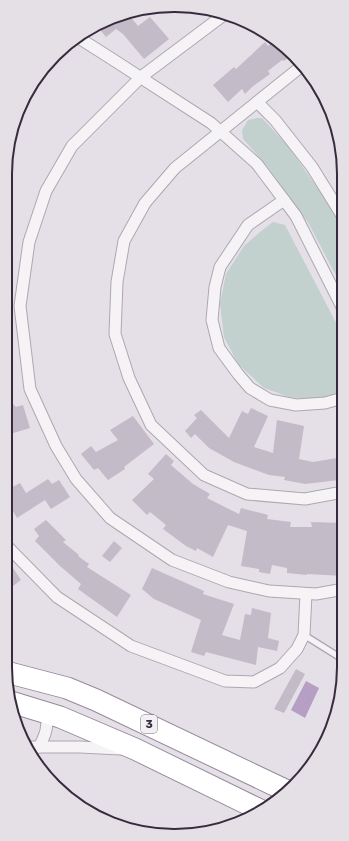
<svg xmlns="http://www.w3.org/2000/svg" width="349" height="841" viewBox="0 0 349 841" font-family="Rubik,sans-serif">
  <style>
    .green { fill: #c2d0ce }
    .water { fill: #b59fc4 }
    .building { fill: #c3bbc7 }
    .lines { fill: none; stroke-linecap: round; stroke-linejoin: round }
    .lane-casing { stroke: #aea6b1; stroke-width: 8 }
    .street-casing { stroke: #aea6b1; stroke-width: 13 }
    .highway-casing { stroke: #96899c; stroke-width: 23 }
    .lane { stroke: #f5f3f6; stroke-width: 5.5 }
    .street { stroke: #f5f3f6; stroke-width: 11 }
    .highway { stroke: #fff; stroke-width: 21 }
    .labels { text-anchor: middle; stroke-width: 3; stroke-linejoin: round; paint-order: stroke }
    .shield { fill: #f3f0f5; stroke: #706674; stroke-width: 1 }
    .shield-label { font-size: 11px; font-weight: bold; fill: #382b3d }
    .rim { fill: none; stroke: #382b3d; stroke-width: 2 }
  </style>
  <rect width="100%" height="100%" fill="#e5e0e8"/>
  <g class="green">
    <polygon points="257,118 262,118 288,146 337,216 343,227 343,289 309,224 268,167 243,139 242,130 248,120"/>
    <polygon points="273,222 285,225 343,336 343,393 330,397 309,399 289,397 264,388 238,364 224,337 220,304 226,274 244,246 260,232"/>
  </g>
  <polygon class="water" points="306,681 319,688 305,718 291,710"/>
  <g class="building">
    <polygon points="129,15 138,26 150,17 169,39 144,59 123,34 116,29 106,37 96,25 100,22"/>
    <polygon points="276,39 292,55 284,61 282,60 268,71 270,74 252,87 245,94 242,89 228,102 213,85 234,67 236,69 265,42 268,46"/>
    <polygon points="13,404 16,407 23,405 30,428 10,434 8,428 5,429 5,407"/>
    <polygon points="251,408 268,416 254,447 273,453 277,420 304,426 299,459 313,462 343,457 343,474 337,475 339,480 305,484 284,480 285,477 269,475 234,462 209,448 195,434 191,438 185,431 197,418 194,415 201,410 229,438 242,411 248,414"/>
    <polygon points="133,416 154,444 124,467 125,469 108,480 98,468 94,470 81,454 91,446 96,452 118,440 110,430"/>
    <polygon points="166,454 174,461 171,465 193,484 210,494 207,498 239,514 241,508 268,515 267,519 291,522 290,527 312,527 311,522 344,523 344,538 342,538 343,576 307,574 307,575 287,573 287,568 272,565 270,574 259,572 259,569 241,566 247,531 228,525 213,557 197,548 196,551 186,546 163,529 166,525 150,512 147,515 132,500 154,479 148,474"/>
    <polygon points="48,479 52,484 59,480 70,497 51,509 45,500 17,518 7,501 11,496 7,490 20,483 26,493"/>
    <polygon points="46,520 66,540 63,542 79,555 78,556 89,564 87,567 131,595 117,617 78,589 81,584 60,566 35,541 39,536 34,529"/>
    <polygon points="114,541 122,548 110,562 102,556"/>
    <polygon points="5,556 21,580 5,592"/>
    <polygon points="152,568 204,591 203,594 234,604 222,635 240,640 245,614 251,615 252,608 271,613 268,638 279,641 277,651 258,647 256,665 206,652 204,656 191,652 201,620 154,599 142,589"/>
    <polygon points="296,669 305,674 284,713 274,709"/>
  </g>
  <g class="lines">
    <defs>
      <polyline id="lane" points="304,635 344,660"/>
      <g id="street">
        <polyline points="225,14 141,77 72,146 46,191 29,242 20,306 30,389 56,446 76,479 110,518 172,560 229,582 269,591 316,594 344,589"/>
        <polyline points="79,38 112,59 211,123 257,164 296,216 343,309"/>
        <polyline points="303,65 175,168 145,203 124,241 117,282 115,334 129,378 151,425 204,475 247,494 305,499 343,492"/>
        <polyline points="257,102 275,120 312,167 343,217"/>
        <polyline points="284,200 248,225 220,267 215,287 212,320 219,348 238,374 250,388 270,400 296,405 325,403 343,398"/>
        <polyline points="5,544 57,597 131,646 225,681 254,682 280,668 297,649 304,635 306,594"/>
        <polyline points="29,747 80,747 120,749"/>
        <path d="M39 747C45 736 49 726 46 713"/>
      </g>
      <g id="highway">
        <polyline points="6,672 67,688 96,700 287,791"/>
        <polyline points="11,702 60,717 135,749 262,811"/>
      </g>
    </defs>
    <use href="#lane" class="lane-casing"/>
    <use href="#street" class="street-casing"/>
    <use href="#highway" class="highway-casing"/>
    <use href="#lane" class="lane"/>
    <use href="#street" class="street"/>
    <use href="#highway" class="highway"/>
  </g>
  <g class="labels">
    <rect class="shield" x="141" y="715" width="16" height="18" rx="3"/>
    <g class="shield-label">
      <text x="149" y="728">3</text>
    </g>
  </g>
  <path d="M0 0H349V841H0ZM174 12H175A162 162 0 0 1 337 174V667A162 162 0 0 1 175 829H174A162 162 0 0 1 12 667V174A162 162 0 0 1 174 12Z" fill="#e4e0e6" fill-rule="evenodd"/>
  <path class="rim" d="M174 12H175A162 162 0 0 1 337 174V667A162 162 0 0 1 175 829H174A162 162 0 0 1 12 667V174A162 162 0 0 1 174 12Z"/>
</svg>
